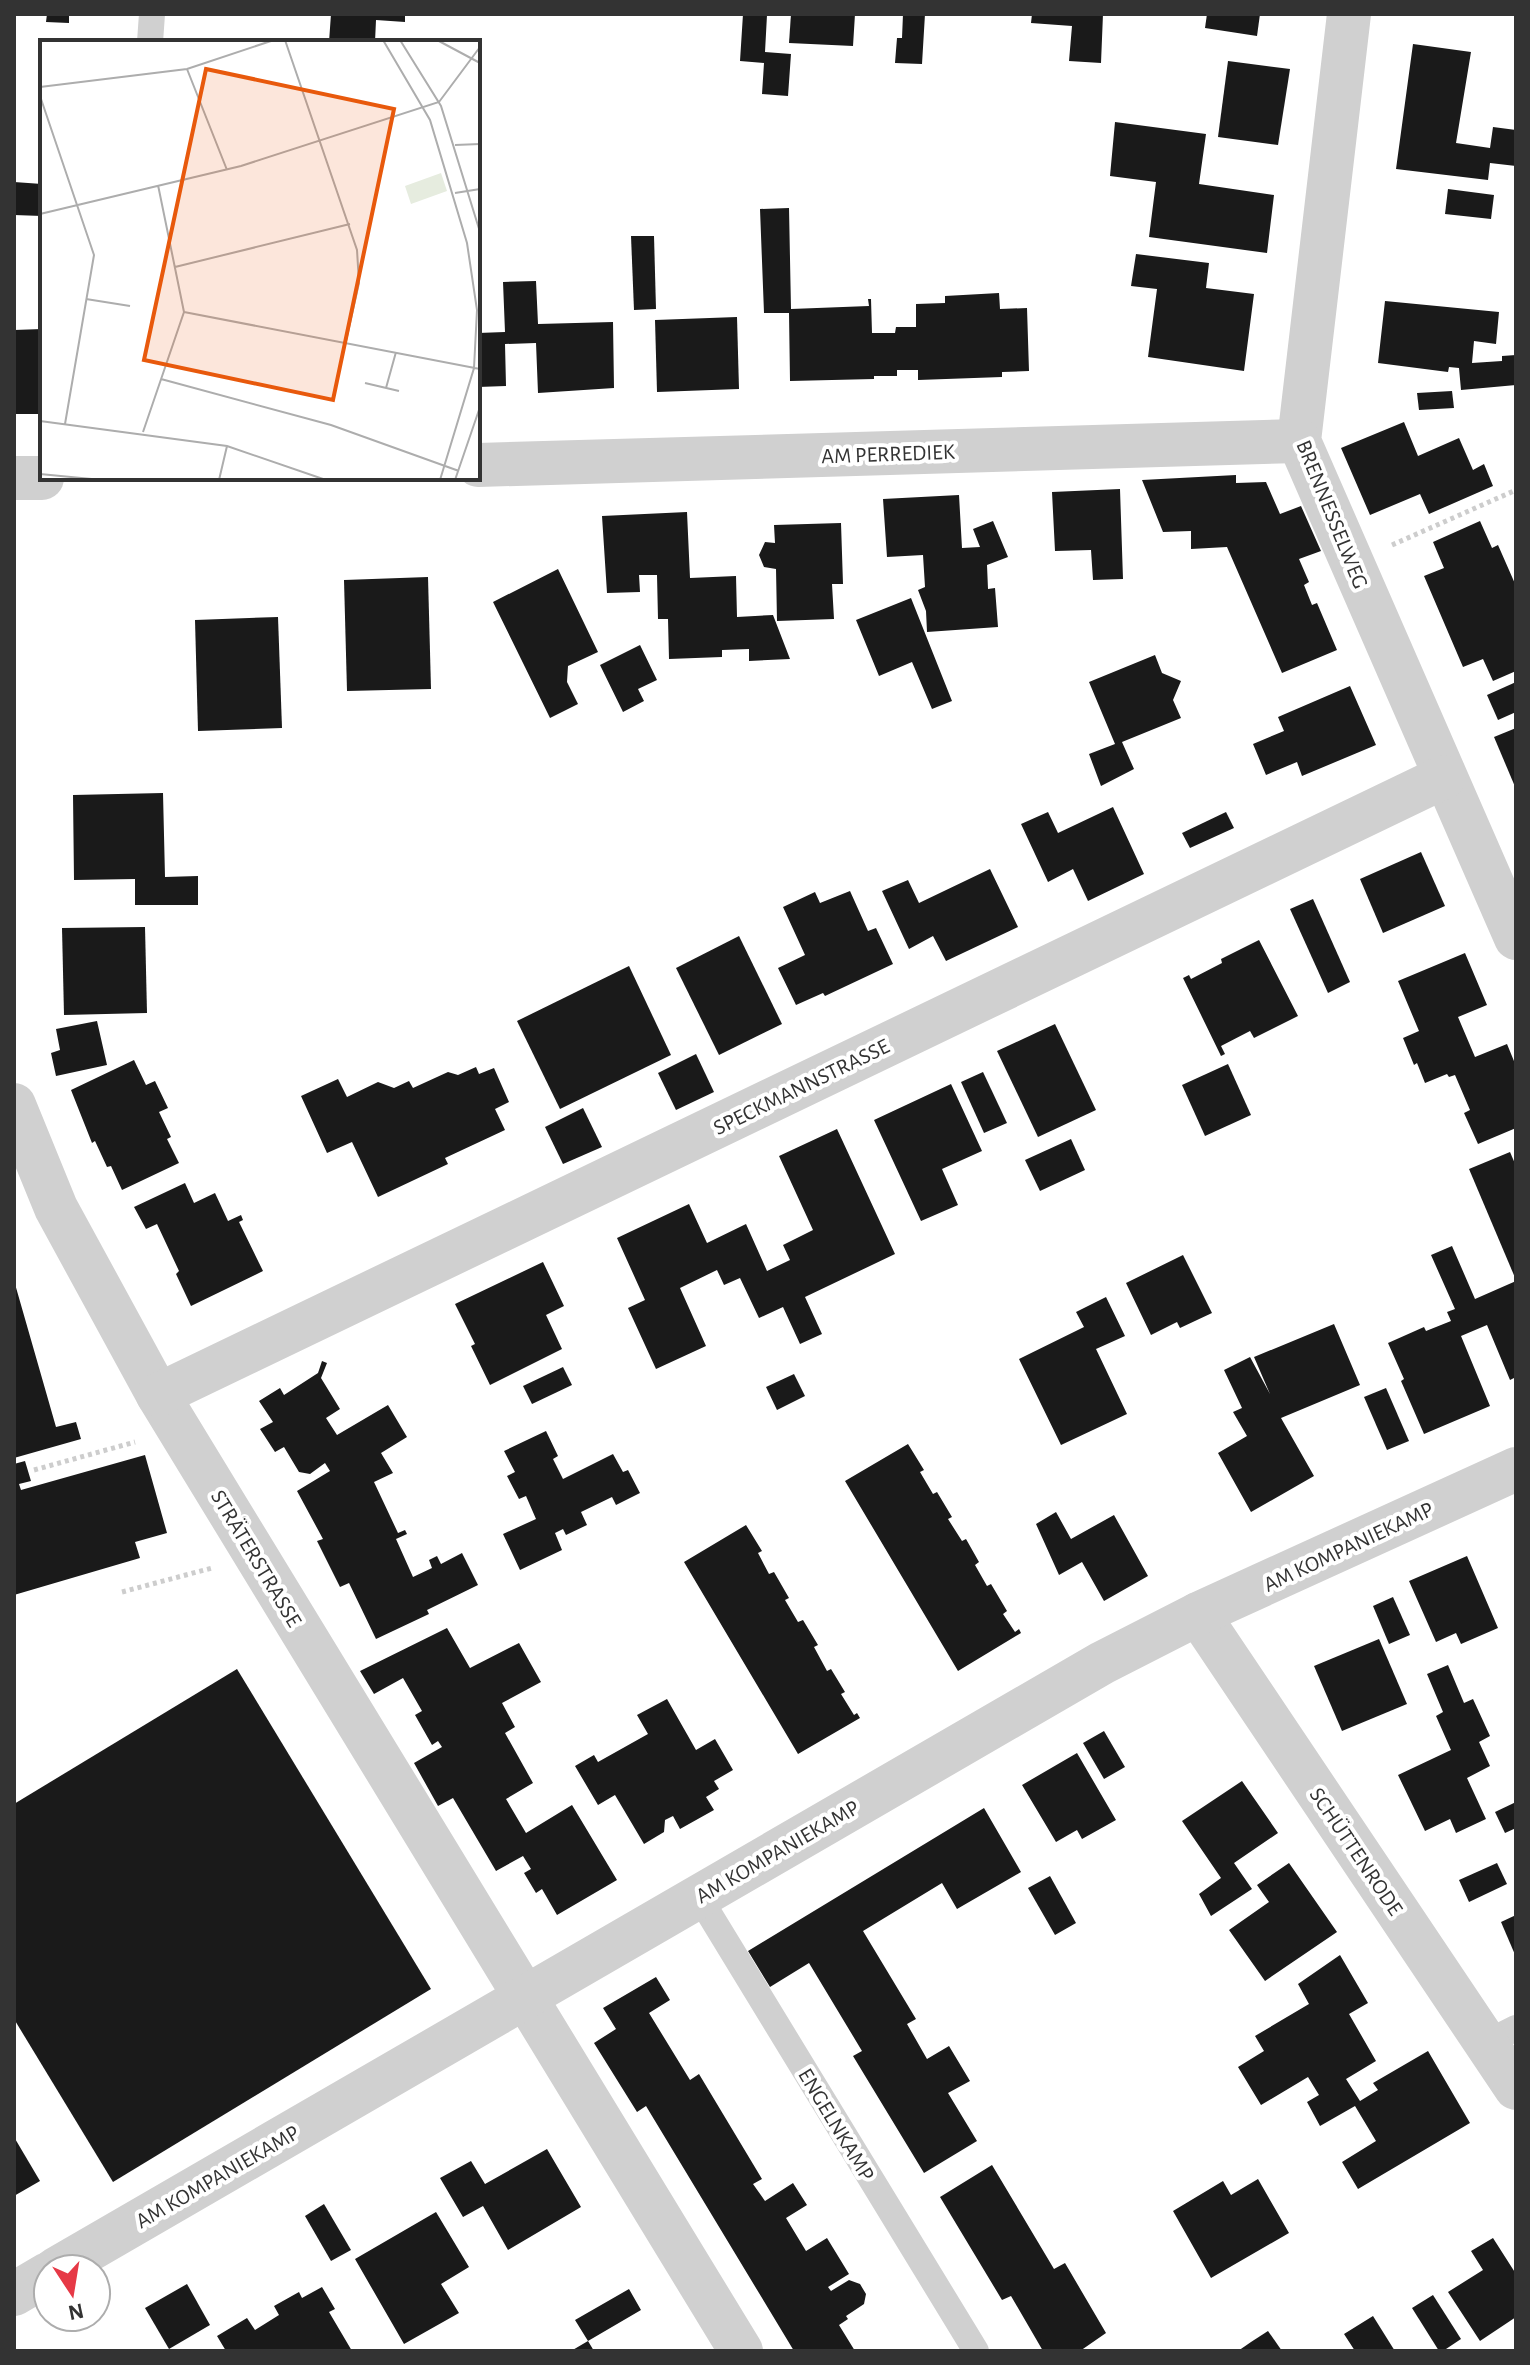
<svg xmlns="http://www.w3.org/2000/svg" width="1530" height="2365" viewBox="0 0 1530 2365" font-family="'Alegreya Sans',sans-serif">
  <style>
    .building { fill: #1a1a1a }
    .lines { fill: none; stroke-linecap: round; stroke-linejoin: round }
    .path { stroke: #cdcdcd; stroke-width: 5; stroke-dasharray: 4 4; stroke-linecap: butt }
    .service { stroke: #d0d0d0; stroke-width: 26 }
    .minor { stroke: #d0d0d0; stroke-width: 44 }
    .labels { text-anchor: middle; stroke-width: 8; stroke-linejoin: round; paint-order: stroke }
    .street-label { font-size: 22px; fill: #333; stroke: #fff }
    .inset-road { fill: none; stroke: #adadad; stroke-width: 2 }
    .view { fill: #e8590c; fill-opacity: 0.15; stroke: #e8590c; stroke-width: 4 }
    .inset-edge { fill: none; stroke: #333; stroke-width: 4 }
  </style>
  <rect width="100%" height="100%" fill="#fff"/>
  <g class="building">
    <polygon points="47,14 69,14 69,23 46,22"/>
    <polygon points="331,14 405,14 405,22 376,20 375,42 329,42"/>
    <polygon points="743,14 767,15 765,52 791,54 788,96 762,94 764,63 740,61"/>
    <polygon points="791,14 855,14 853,46 789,43"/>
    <polygon points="903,14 925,14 922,64 895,63 897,38 902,38"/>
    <polygon points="1032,14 1103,14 1101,63 1069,61 1072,26 1031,23"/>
    <polygon points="1207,14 1260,14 1257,36 1205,28"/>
    <polygon points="1413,44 1471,52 1456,143 1490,148 1493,127 1516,130 1516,166 1490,163 1488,180 1396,169"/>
    <polygon points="1228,61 1290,69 1278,145 1218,137"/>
    <polygon points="1115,122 1206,134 1199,184 1274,195 1267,253 1149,237 1156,182 1110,176"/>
    <polygon points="14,182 42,184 42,216 14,215"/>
    <polygon points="1448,189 1494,195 1491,219 1445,214"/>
    <polygon points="789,208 791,309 869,306 868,299 871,299 872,333 895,333 896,327 916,327 916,304 945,303 945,296 999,293 1000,309 1027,308 1029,371 1002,372 1002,377 918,380 918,370 897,370 897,376 874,376 874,379 790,381 789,313 764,313 760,209"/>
    <polygon points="631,236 654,236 656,309 634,310"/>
    <polygon points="1136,254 1209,263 1206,288 1254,294 1244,371 1148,357 1157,289 1131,286"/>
    <polygon points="536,281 538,324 613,322 614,388 538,393 536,343 505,344 506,386 478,387 478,333 505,332 503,282"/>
    <polygon points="1385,301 1499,312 1496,344 1474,341 1472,363 1502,361 1502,356 1516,355 1516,385 1461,390 1459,368 1449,367 1448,372 1378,363"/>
    <polygon points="737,317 739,389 657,392 655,320"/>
    <polygon points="42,329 42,414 14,414 14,330"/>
    <polygon points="1452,391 1454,408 1419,410 1417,393"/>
    <polygon points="1404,422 1418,456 1459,438 1473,470 1484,464 1493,486 1429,514 1420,494 1370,515 1341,448"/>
    <polygon points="1236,475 1236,483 1266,482 1280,514 1301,506 1321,551 1299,559 1309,582 1304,585 1312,605 1317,603 1337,650 1282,673 1227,547 1191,549 1191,531 1163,532 1142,480"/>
    <polygon points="1120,489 1123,579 1093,580 1091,550 1055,551 1052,492"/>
    <polygon points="959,495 962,548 980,547 973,529 993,521 1008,557 987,565 988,589 995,588 998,627 927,632 926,611 918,590 925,587 923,555 887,557 883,499"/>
    <polygon points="687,512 690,578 736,576 737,617 773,615 790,659 749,661 749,649 722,650 722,657 669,659 668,619 658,619 657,575 639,575 640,592 607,593 602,516"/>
    <polygon points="1480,521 1492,548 1498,545 1516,586 1516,671 1493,681 1483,659 1463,667 1424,576 1444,568 1433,542"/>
    <polygon points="841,523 843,584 832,584 834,619 777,621 776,569 764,567 759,555 765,542 775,543 774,525"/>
    <polygon points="558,569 598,652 568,666 567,682 578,704 550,718 493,602"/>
    <polygon points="428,577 431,689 347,691 344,580"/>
    <polygon points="911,598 952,701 932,709 912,662 879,676 856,620"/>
    <polygon points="278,617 282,728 198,731 195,620"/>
    <polygon points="640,645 657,680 638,689 644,701 623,712 600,665"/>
    <polygon points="1155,655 1162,673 1181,681 1173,700 1181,718 1122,742 1134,769 1101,786 1089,754 1115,744 1089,682"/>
    <polygon points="1516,682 1516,712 1498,720 1487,695"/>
    <polygon points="1350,686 1376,745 1302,776 1297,762 1266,775 1253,744 1284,731 1278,717"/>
    <polygon points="1516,728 1516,789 1494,737"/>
    <polygon points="163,793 165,877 198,876 198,905 135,905 135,879 74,880 73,795"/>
    <polygon points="1113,807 1144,874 1088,901 1073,869 1048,882 1021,824 1048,812 1058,833"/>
    <polygon points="1226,812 1234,828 1190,848 1182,833"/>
    <polygon points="1421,852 1445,906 1383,933 1360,879"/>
    <polygon points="990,869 1018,927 946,961 933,936 909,949 882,891 908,880 919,903"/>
    <polygon points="850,891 868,931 876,928 893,964 825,996 823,993 796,1005 778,968 805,955 783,907 815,892 820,903"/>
    <polygon points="1313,899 1350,982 1328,993 1290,909"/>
    <polygon points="145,927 147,1013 64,1015 62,928"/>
    <polygon points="739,936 782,1024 719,1055 676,968"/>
    <polygon points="1259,940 1298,1016 1254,1038 1250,1031 1221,1046 1225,1054 1221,1056 1183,978 1189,975 1191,979 1222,963 1221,959"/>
    <polygon points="1465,953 1487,1005 1458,1017 1475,1057 1507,1044 1516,1066 1516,1128 1478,1144 1464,1113 1470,1110 1455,1075 1449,1077 1447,1074 1425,1083 1417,1063 1414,1065 1403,1038 1419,1031 1398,981"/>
    <polygon points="629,966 671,1055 560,1109 517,1021"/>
    <polygon points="97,1021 107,1065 56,1076 51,1053 60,1050 56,1029"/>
    <polygon points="1055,1024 1096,1110 1038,1137 997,1051"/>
    <polygon points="696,1054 714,1092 676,1110 658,1073"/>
    <polygon points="134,1060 146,1085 155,1081 168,1108 159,1112 171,1137 167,1139 179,1163 122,1190 111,1166 107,1167 95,1141 92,1143 71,1090"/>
    <polygon points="1228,1064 1251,1115 1205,1136 1182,1085"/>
    <polygon points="476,1067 479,1074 494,1068 509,1102 495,1109 505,1130 445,1158 448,1164 378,1197 352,1142 327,1153 301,1096 338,1079 347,1097 378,1082 394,1088 409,1081 413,1088 448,1072 458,1075"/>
    <polygon points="983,1072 1007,1123 984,1133 961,1082"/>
    <polygon points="951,1084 982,1151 942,1169 958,1205 921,1221 874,1120"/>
    <polygon points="583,1108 602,1147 563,1164 545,1127"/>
    <polygon points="837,1129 895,1254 805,1297 822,1334 800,1344 783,1307 759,1318 740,1278 724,1285 717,1270 680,1288 706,1346 656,1369 628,1308 645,1300 617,1238 689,1204 707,1243 746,1224 767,1271 790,1260 783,1245 813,1230 779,1156"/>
    <polygon points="1071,1139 1085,1170 1040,1191 1025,1160"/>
    <polygon points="1510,1152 1516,1166 1516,1280 1469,1169"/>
    <polygon points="185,1183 194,1203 215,1193 228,1221 241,1215 243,1220 239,1222 263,1271 191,1306 176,1274 179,1271 157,1224 146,1229 134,1207"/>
    <polygon points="1452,1246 1475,1299 1516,1281 1516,1313 1514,1314 1516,1319 1516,1377 1510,1380 1487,1325 1461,1336 1490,1406 1424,1434 1401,1381 1404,1379 1388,1343 1424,1327 1426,1331 1451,1321 1447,1312 1455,1309 1431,1255"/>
    <polygon points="1183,1255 1212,1313 1180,1328 1177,1322 1151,1335 1126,1283"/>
    <polygon points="543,1262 564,1306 546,1315 562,1349 490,1385 471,1346 475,1344 455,1304"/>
    <polygon points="15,1284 56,1427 76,1422 81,1439 14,1458"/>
    <polygon points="1106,1297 1125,1336 1096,1349 1127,1414 1061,1445 1019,1359 1084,1327 1076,1312"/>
    <polygon points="1334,1324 1360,1385 1281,1418 1314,1476 1251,1512 1218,1453 1247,1436 1233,1412 1242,1408 1224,1370 1250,1357 1270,1394 1254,1357"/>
    <polygon points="322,1361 327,1363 321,1378 340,1409 326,1418 337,1435 388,1405 407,1437 381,1453 393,1473 374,1482 398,1533 405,1530 407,1534 396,1539 413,1577 432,1568 429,1560 437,1556 441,1564 462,1553 478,1585 427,1610 429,1614 376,1639 349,1583 340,1587 317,1541 323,1539 297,1491 330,1471 325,1463 310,1474 299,1472 284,1447 275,1452 260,1429 273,1422 259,1401 280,1388 284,1395 318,1373"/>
    <polygon points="563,1367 572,1385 532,1404 523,1386"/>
    <polygon points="794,1374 805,1396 777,1410 766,1387"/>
    <polygon points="1386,1388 1409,1441 1387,1450 1364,1397"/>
    <polygon points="546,1431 558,1456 553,1459 563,1479 613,1454 623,1472 628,1470 640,1493 616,1505 612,1497 581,1512 587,1525 566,1535 563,1529 555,1533 562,1550 520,1570 503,1534 536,1519 526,1496 519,1499 507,1476 515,1472 504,1451"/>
    <polygon points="908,1444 924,1470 920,1472 933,1494 937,1492 952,1517 948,1519 962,1541 966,1539 979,1562 975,1565 987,1586 991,1584 1007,1611 1003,1614 1015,1632 1019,1629 1021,1633 958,1671 845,1481"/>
    <polygon points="145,1455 167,1533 135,1542 140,1558 14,1595 14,1464 25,1461 31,1481 19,1484 21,1490"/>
    <polygon points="1056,1512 1071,1539 1114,1515 1148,1576 1104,1601 1082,1562 1059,1575 1036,1524"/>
    <polygon points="746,1525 762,1551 758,1553 769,1574 774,1572 789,1598 785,1600 798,1622 803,1620 818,1645 814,1647 827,1671 831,1669 845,1692 841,1694 854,1715 857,1713 860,1718 798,1754 684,1562"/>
    <polygon points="1467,1556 1498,1628 1461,1644 1456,1633 1436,1642 1409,1581"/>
    <polygon points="1393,1597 1410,1635 1389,1644 1373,1606"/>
    <polygon points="447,1628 470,1668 519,1643 541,1682 502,1703 515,1727 505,1733 533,1783 506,1799 526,1833 572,1805 617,1880 557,1915 542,1889 536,1893 524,1873 531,1869 523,1856 496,1871 453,1798 438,1806 414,1763 442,1747 438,1741 432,1745 415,1715 422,1711 403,1678 374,1694 360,1671"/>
    <polygon points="1379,1639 1407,1704 1342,1731 1314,1666"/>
    <polygon points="1448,1665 1464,1703 1473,1699 1490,1736 1479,1742 1490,1766 1467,1778 1486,1819 1456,1833 1450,1819 1425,1831 1398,1775 1451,1750 1436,1716 1443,1712 1427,1674"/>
    <polygon points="237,1669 431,1989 113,2182 14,2019 14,1804"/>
    <polygon points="667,1699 696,1750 715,1739 733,1770 714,1781 719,1789 706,1797 714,1810 680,1829 673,1816 665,1820 664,1832 644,1844 615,1795 598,1805 575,1766 594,1755 598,1762 648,1734 637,1715"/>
    <polygon points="1104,1731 1125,1767 1104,1779 1083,1743"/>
    <polygon points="1077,1753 1116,1820 1082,1839 1077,1830 1056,1842 1022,1785"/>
    <polygon points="1242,1781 1278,1833 1234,1863 1252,1889 1211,1916 1199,1894 1221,1878 1182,1821"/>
    <polygon points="1516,1802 1516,1828 1505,1833 1495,1812"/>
    <polygon points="984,1808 1021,1872 957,1909 942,1883 863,1931 916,2019 907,2024 927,2059 949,2046 970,2081 948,2093 977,2141 924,2173 853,2056 862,2051 809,1963 770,1987 748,1951"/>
    <polygon points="1289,1863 1337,1932 1265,1981 1229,1930 1269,1902 1257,1885"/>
    <polygon points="1497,1863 1507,1884 1469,1902 1459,1880"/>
    <polygon points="1050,1876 1076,1923 1055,1935 1028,1888"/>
    <polygon points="1516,1915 1516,1957 1501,1922"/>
    <polygon points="1340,1955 1368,2003 1349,2014 1376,2061 1346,2079 1360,2101 1378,2090 1373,2083 1428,2051 1470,2123 1358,2189 1342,2162 1376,2141 1355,2106 1320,2126 1307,2102 1319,2095 1308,2077 1261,2105 1238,2067 1264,2051 1255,2036 1309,2004 1298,1984"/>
    <polygon points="656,1977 670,2000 649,2013 690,2080 699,2074 762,2179 753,2184 765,2201 793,2183 807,2205 786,2218 806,2251 827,2238 849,2274 828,2287 831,2291 849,2280 860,2284 866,2294 864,2304 846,2316 848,2319 839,2325 855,2351 794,2351 646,2106 637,2112 594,2043 616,2029 603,2008"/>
    <polygon points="14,2137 40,2181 14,2196"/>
    <polygon points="547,2149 581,2207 508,2250 483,2206 463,2217 440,2178 471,2161 485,2184"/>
    <polygon points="992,2165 1054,2269 1065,2263 1106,2333 1080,2351 1043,2351 1011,2296 1002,2300 940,2197"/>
    <polygon points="1258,2179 1289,2233 1211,2278 1173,2211 1223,2181 1231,2195"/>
    <polygon points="324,2204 351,2250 331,2261 305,2216"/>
    <polygon points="436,2212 469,2267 441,2284 459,2313 404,2344 355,2259"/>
    <polygon points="1493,2238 1516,2274 1516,2317 1480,2341 1448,2292 1483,2270 1471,2251"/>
    <polygon points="187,2284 210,2325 169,2349 145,2308"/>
    <polygon points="322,2287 335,2309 329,2312 352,2351 226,2351 217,2336 247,2318 255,2330 279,2315 274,2306 299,2292 302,2298"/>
    <polygon points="629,2289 641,2310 588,2341 594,2351 571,2351 588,2341 575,2320"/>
    <polygon points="1433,2295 1461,2339 1443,2351 1439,2351 1412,2308"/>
    <polygon points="1373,2316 1393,2348 1395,2351 1355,2351 1344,2334"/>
    <polygon points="1268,2331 1282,2351 1238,2351 1251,2342"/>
  </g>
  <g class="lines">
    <g class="path">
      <polyline points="1392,545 1516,490"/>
      <polyline points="34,1470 135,1442"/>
      <polyline points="122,1592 212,1568"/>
    </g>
    <g class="service">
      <polyline points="150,42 152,14"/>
      <polyline points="699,1897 976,2351"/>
      <polyline points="1486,2043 1516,2028"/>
    </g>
    <g class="minor">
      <polyline points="1349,14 1299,441 1516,938"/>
      <polyline points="478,465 1299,441"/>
      <polyline points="14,478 42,478"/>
      <polyline points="14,1105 56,1208 158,1395 741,2351"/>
      <polyline points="158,1395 1444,777"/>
      <polyline points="1198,1614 1516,2088"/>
      <polyline points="56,2269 1102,1663 1198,1614 1516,1469"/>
      <polyline points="14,2294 48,2274"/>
    </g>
  </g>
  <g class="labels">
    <g class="street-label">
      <text transform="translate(888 453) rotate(-2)" y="8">AM PERREDIEK</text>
      <text transform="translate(1333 514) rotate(68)" y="8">BRENNESSELWEG</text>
      <text transform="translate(801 1086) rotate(-26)" y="8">SPECKMANNSTRASSE</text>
      <text transform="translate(1348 1546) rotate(-25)" y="8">AM KOMPANIEKAMP</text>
      <text transform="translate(257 1558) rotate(59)" y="8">STRÄTERSTRASSE</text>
      <text transform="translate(777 1851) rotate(-30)" y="8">AM KOMPANIEKAMP</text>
      <text transform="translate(1357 1851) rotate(56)" y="8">SCHÜTTENRODE</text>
      <text transform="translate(837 2124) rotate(59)" y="8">ENGELNKAMP</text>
      <text transform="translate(217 2176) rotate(-30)" y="8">AM KOMPANIEKAMP</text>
    </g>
  </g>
  <g transform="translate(40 40)">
    <rect width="440" height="440" fill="#fff"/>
    <path d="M401 133 407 151 371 164 365 146Z" fill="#e6ecdf"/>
    <path class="inset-road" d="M245 0 317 210 319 243 306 301M343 0 390 80 427 203 437 270 434 328 400 440M360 0 401 66 440 192M397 0 440 23M147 29 187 130M0 47 147 29 234 0M0 56 54 215 25 384M415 105 440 104M415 153 440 149M0 174 201 126 399 62 440 7M135 227 310 184M46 259 90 266M144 272 440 329M121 339 291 385 419 431M325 343 359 351M346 348 356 312M0 381 187 406 286 440M103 392 144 272 118 145M0 434 62 440M179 440 187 406M415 440 440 367"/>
    <path class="view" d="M166 29 354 69 293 360 104 320Z"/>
    <rect width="440" height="440" class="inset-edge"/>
  </g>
  <rect width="1530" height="2365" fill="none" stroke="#333333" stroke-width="32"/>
  <g transform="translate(72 2293) rotate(168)"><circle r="38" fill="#ffffff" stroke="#adadad" stroke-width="2"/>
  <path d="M0-6L14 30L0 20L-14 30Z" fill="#e63946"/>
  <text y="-12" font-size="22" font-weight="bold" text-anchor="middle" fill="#333333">N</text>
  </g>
</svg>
